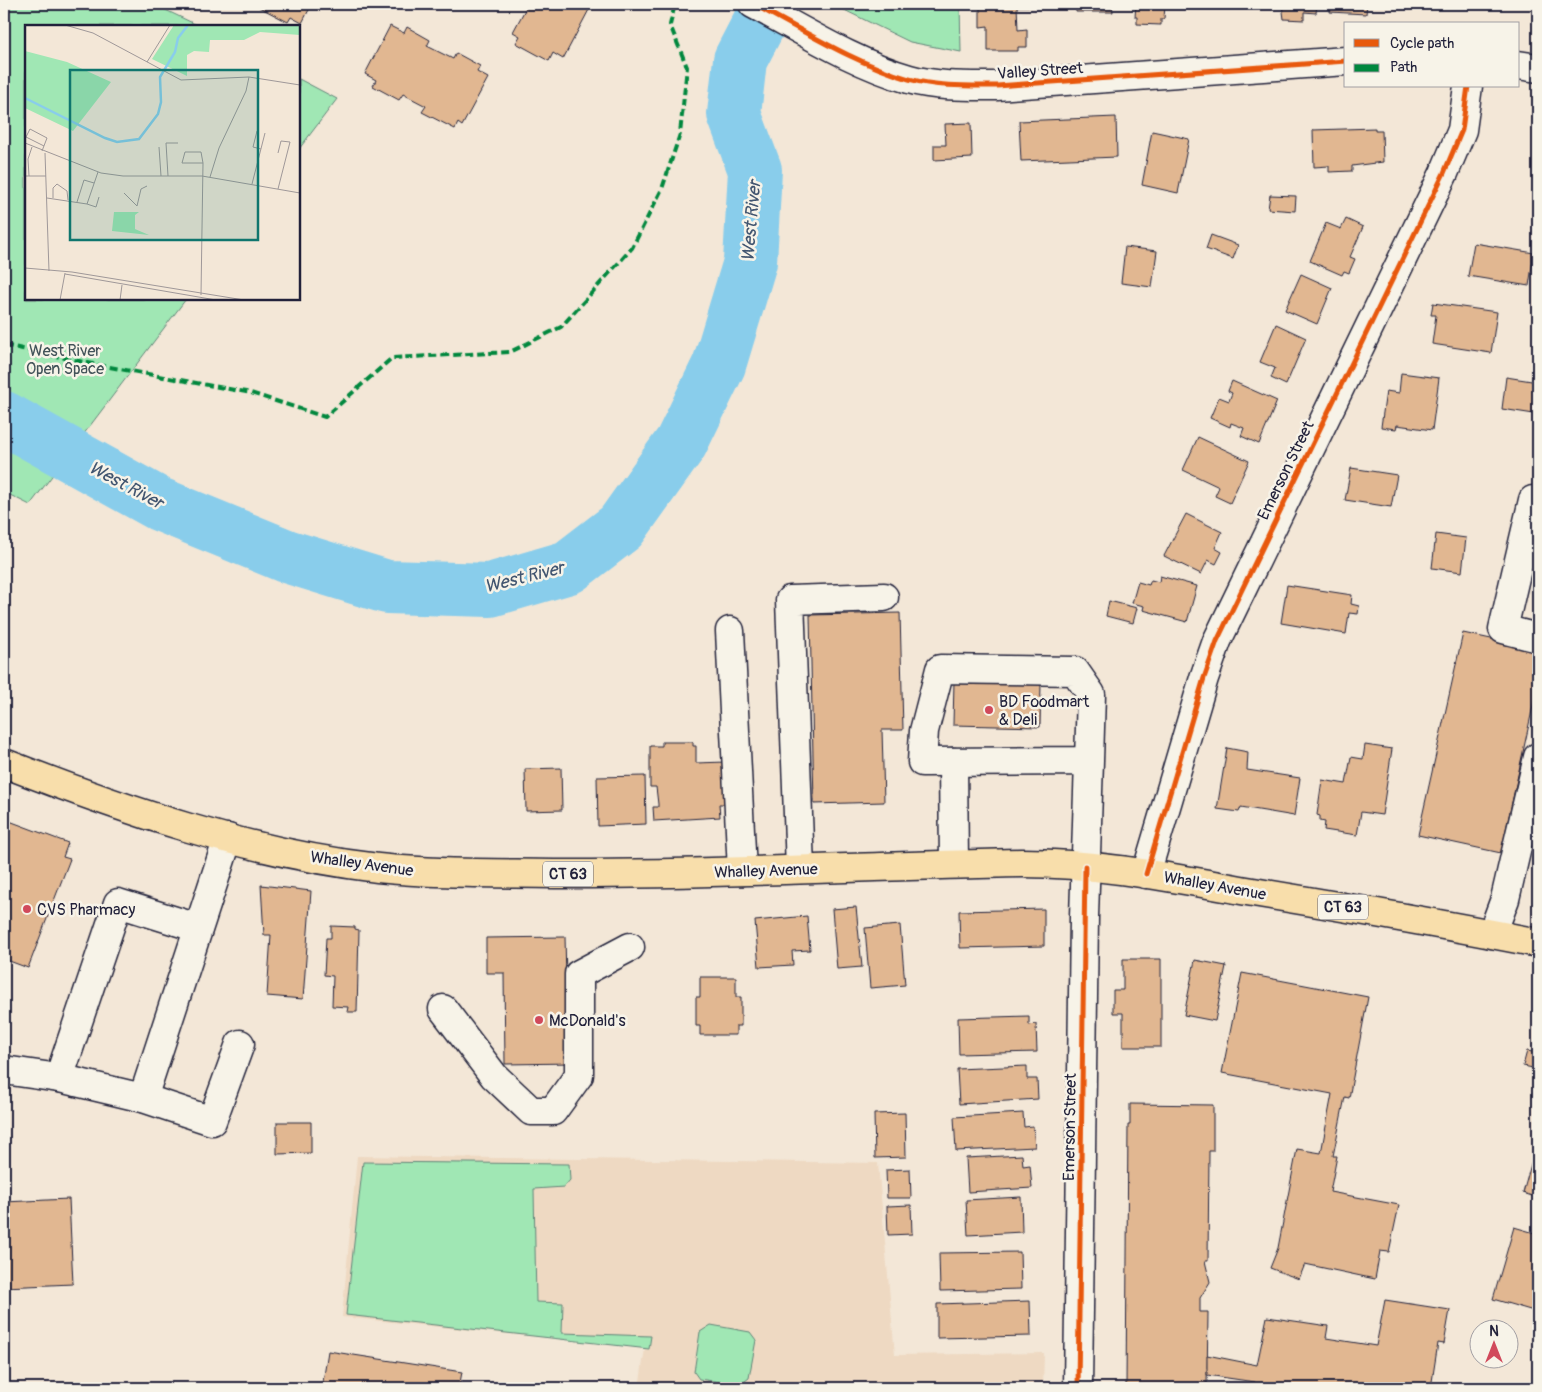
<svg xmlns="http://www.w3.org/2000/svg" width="1542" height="1392" viewBox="0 0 1542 1392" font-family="Pangolin,sans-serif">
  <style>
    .built { fill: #eed9c2 }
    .green { fill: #a0e7b4; stroke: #618478 }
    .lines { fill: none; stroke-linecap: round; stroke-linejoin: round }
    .river { stroke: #89cdeb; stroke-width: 54 }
    .building { fill: #e1b791; stroke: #22223b }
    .minor-casing { stroke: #22223b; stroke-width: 31 }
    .major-casing { stroke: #22223b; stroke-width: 31 }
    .minor { stroke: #f7f3e8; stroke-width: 28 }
    .major { stroke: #f8deab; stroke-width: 28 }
    .quiet { stroke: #00873e; stroke-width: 4; stroke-dasharray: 8 4; stroke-linecap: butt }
    .cycleway-casing { stroke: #f7f3e8; stroke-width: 8 }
    .cycleway { stroke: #e8590c; stroke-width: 5 }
    .poi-dot { fill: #d1495b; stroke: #f7f3e8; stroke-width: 2 }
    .labels { text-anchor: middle; stroke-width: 5; stroke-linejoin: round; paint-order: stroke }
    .shield { fill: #f7f3e8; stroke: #62616f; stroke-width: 1 }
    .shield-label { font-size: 15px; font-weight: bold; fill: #22223b }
    .street-label { font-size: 16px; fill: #22223b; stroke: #f7f3e8 }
    .park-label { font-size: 16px; fill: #425359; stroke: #f7f3e8 }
    .poi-label { font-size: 16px; fill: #22223b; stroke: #f7f3e8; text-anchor: start }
    .water-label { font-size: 18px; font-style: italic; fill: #415570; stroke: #f7f3e8 }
    .inset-river { fill: none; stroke: #89cdeb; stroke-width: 2.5 }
    .inset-road { fill: none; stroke: #9f9899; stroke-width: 1 }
    .view { fill: #0f766e; fill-opacity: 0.15; stroke: #0f766e; stroke-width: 2.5 }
    .inset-edge { fill: none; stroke: #22223b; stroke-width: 2.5 }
  </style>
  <rect width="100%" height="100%" fill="#f3e7d7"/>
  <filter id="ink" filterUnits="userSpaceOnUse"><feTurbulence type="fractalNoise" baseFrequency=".02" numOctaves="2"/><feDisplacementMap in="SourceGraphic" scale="10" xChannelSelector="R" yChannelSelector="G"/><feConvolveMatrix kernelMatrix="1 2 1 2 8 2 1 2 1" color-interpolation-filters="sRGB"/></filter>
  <g filter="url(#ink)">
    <polygon class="built" points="357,1156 878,1163 895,1355 1044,1353 1043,1388 639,1388 645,1348 342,1317"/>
    <g class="green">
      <polygon points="4,4 153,4 199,26 26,26 26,299 186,299 30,505 4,492"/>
      <polygon points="832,4 960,4 961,52 910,42"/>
      <polygon points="299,79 337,99 299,149"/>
      <polygon points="363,1162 569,1164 570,1180 564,1187 534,1189 536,1302 563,1303 562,1333 651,1336 649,1349 346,1315"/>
      <polygon points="711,1325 750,1332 756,1340 749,1378 740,1385 699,1379 694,1372 700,1332"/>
    </g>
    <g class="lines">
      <polyline class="river" points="4,418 159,504 286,556 387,587 490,590 569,567 621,527 681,443 719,365 750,262 755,170 734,114 740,60 769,4"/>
    </g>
    <g class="building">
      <polygon points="261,4 312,4 302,23 291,17 288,22 259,7"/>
      <polygon points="528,4 592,4 563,59 553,53 549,61 516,43 520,36 513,32"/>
      <polygon points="980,4 1040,4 1040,6 1017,6 1018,30 1027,29 1027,47 1018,47 1018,51 988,51 988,26 980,27"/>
      <polygon points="1076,4 1112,4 1113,12 1076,12"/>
      <polygon points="1136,4 1165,4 1164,19 1161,19 1161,25 1137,24 1137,17 1135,17"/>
      <polygon points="1282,4 1317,4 1316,13 1304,12 1304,20 1284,19"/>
      <polygon points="1331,4 1367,4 1366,14 1330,12"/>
      <polygon points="390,26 404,33 407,27 430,40 427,46 453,59 456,53 480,66 477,72 488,78 462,126 458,123 455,129 422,112 426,106 403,94 399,100 373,86 376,80 365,74"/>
      <polygon points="1116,117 1117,157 1021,161 1019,121"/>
      <polygon points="971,123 972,158 934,160 934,145 946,145 945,124"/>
      <polygon points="1375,128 1375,131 1382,131 1383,162 1352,166 1352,171 1329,172 1329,166 1314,167 1313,130"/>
      <polygon points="1152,131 1189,139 1178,193 1142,185"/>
      <polygon points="1270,195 1296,196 1295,211 1268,209"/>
      <polygon points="1346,219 1363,227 1350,257 1355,259 1349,273 1344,271 1342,275 1310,261 1326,223 1341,229"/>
      <polygon points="1211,235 1238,245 1233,259 1206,249"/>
      <polygon points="1474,243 1534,253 1529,286 1468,276"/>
      <polygon points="1125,247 1157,251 1152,287 1121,283"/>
      <polygon points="1301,274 1332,288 1317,324 1285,310"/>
      <polygon points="1433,303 1497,312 1491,353 1432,344 1436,315 1431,315"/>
      <polygon points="1276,324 1306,338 1286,385 1271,378 1275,368 1260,362"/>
      <polygon points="1401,373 1439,378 1432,430 1397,425 1396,429 1381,427 1386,391 1399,393"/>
      <polygon points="1506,377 1538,382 1534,414 1502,409"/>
      <polygon points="1232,381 1277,401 1259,444 1241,436 1244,428 1231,423 1230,427 1210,418 1219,397 1229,401 1232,393 1228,391"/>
      <polygon points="1198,437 1249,461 1230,503 1215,496 1219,487 1183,470"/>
      <polygon points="1351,468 1397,475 1391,507 1345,500"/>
      <polygon points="1186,514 1222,532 1215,548 1222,552 1216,564 1208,560 1201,574 1164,556"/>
      <polygon points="1436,534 1466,538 1462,572 1432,568"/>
      <polygon points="1160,576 1197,586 1187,622 1143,610 1144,606 1132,603 1138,582 1149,585 1151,580 1159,582"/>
      <polygon points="1287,585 1352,595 1351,604 1359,606 1358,614 1349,613 1346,634 1281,623"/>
      <polygon points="1109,601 1137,608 1133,623 1106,616"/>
      <polygon points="900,613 903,730 882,730 884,802 814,804 810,615"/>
      <polygon points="1463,633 1538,649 1538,683 1501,853 1418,835"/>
      <polygon points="954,681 1041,683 1040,727 953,725"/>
      <polygon points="662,742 693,742 693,746 696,746 696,763 726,762 726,804 719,804 720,817 654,821 653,807 658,807 658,804 656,787 650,787 650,746 662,746"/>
      <polygon points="1365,745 1392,749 1382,815 1361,812 1357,835 1324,830 1325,822 1320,821 1320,816 1317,815 1322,780 1346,784 1351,757 1363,759"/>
      <polygon points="1227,748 1248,752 1247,770 1300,778 1294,816 1241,807 1239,812 1217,809"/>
      <polygon points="561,768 562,810 526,811 525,769"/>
      <polygon points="645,776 646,824 598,826 597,777"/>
      <polygon points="4,819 68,843 63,857 70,859 28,968 4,959"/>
      <polygon points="261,885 311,891 303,999 267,996 271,935 264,935"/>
      <polygon points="856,907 862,967 837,969 832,909"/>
      <polygon points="1044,909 1044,946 960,948 959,911"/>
      <polygon points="807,916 810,950 792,951 793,965 759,967 755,921"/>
      <polygon points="900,925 905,985 870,988 865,928"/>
      <polygon points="331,926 355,927 355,929 359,930 357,1012 347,1012 348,1007 332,1006 333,976 324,975 326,938 331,938"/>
      <polygon points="565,937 566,977 573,1063 505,1064 504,973 486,973 486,938"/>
      <polygon points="1123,959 1161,959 1161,1047 1123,1047 1123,1013 1113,1013 1113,990 1123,990"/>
      <polygon points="1195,960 1226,966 1215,1021 1184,1015"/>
      <polygon points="1242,973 1368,997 1349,1098 1345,1097 1333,1156 1337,1156 1330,1192 1399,1205 1389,1252 1380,1251 1375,1279 1305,1264 1299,1279 1270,1268 1278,1248 1297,1149 1321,1153 1332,1094 1222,1073"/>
      <polygon points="700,977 736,977 736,997 741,997 741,1026 736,1026 736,1035 700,1035 700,1026 696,1026 696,997 700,997"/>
      <polygon points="1029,1016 1029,1025 1036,1024 1037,1052 959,1054 958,1018"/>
      <polygon points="1527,1051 1538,1053 1538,1069 1523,1066"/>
      <polygon points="1027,1066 1027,1079 1037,1079 1038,1099 959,1104 957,1069"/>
      <polygon points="1130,1104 1213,1105 1213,1151 1209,1151 1208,1261 1205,1261 1210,1282 1200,1298 1200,1312 1208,1312 1207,1384 1203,1384 1203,1388 1126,1388 1128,1125 1130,1125"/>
      <polygon points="905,1113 906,1157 875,1158 874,1114"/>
      <polygon points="1023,1113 1024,1127 1033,1126 1035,1147 956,1151 954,1117"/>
      <polygon points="277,1122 311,1122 311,1153 277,1154"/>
      <polygon points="1536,1146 1538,1147 1538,1198 1523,1193"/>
      <polygon points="1022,1155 1023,1166 1030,1165 1032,1188 968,1192 966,1158"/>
      <polygon points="910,1169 911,1198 887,1198 886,1170"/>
      <polygon points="1021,1197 1022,1232 968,1235 966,1200"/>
      <polygon points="69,1199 73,1284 4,1287 4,1202"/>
      <polygon points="911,1205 912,1234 888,1235 887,1206"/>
      <polygon points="1514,1227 1538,1234 1537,1312 1493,1299"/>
      <polygon points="1020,1252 1021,1289 940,1291 939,1253"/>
      <polygon points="1385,1300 1450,1310 1444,1344 1438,1343 1431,1388 1254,1388 1255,1382 1207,1375 1207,1355 1257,1365 1267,1317 1328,1326 1326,1338 1376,1346"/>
      <polygon points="1030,1301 1031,1336 937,1338 937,1304"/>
      <polygon points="328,1351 462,1372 459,1388 322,1388"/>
    </g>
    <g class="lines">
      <defs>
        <g id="minor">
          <path d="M753 4C804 31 854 63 909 79 937 87 969 86 997 86L1346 61"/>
          <polyline points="1518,65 1538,68"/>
          <polyline points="1533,500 1503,629 1538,638"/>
          <polyline points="730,631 742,871"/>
          <polyline points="953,762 954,864"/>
          <polyline points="800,869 790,600 884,597"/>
          <polyline points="1146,874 1204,678 1217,641 1444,173 1462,130 1468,86"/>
          <polyline points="1492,934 1505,899 1538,757"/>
          <polyline points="443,1009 494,1076 531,1111 553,1111 579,1075 579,974 630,947"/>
          <polyline points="4,1070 59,1078 143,1098 228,838"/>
          <polyline points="59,1078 118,903 198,928"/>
          <polyline points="143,1098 212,1121 240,1044"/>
          <polyline points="1078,1388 1084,917 1089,761 922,762 924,731 940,669 1075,671 1091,694 1089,761"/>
        </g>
        <path id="major" d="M4 763C124 810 249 853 378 868 436 874 495 873 554 874 710 875 866 866 1022 863 1098 863 1173 878 1247 891 1344 907 1442 924 1538 943"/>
      </defs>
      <use href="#minor" class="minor-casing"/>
      <use href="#major" class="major-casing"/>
      <use href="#minor" class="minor"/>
      <use href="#major" class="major"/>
      <polyline class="quiet" points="4,345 93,364 251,393 325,417 392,358 510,352 561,327 632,248 662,189 680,134 687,67 670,25 675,4"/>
      <defs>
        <g id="cycleway">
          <path d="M753 4C804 31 854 63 909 79 937 87 969 86 997 86L1346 61"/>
          <polyline points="1146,874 1204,678 1217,641 1444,173 1462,130 1468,86"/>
          <polyline points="1078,1388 1085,866"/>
        </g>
      </defs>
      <use href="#cycleway" class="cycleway-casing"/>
      <use href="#cycleway" class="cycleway"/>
    </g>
  </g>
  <g class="poi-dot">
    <circle cx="989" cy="710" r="5"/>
    <circle cx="27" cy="909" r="5"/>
    <circle cx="539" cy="1020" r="5"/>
  </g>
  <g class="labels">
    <g class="shield">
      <rect x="543" y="861.5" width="50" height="25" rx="4"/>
      <rect x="1318" y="894.5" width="50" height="25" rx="4"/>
    </g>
    <g class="shield-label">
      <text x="568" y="879">CT 63</text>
      <text x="1343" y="912">CT 63</text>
    </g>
    <g class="street-label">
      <text transform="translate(1040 70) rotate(-4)" y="6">Valley Street</text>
      <text transform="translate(1285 470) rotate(-64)" y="6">Emerson Street</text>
      <text transform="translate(362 863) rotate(8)" y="6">Whalley Avenue</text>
      <text transform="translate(766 870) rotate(-2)" y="6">Whalley Avenue</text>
      <text transform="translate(1215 885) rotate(10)" y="6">Whalley Avenue</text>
      <text transform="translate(1069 1127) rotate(-89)" y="6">Emerson Street</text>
    </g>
    <g class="park-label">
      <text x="65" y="356">West River<tspan x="65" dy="18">Open Space</tspan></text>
    </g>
    <g class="poi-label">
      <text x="999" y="707">BD Foodmart<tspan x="999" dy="18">&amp; Deli</tspan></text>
      <text x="37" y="915">CVS Pharmacy</text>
      <text x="549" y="1026">McDonald's</text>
    </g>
    <g class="water-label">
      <text transform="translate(751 221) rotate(-85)" y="6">West River</text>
      <text transform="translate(126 485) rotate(28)" y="6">West River</text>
      <text transform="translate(524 577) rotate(-14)" y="6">West River</text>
    </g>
  </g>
  <g transform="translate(25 25)">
    <rect width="275" height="275" fill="#f3e7d7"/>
    <path d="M149 0H275V10L235 7 219 15H185L184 27 169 26 162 30V51L127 34ZM0 26 42 37 86 57 48 106 0 83ZM89 187H114L110 190V204L124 210 87 206Z" fill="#a0e7b4"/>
    <path class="inset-river" d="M0 73 80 113 92 117 114 114 133 89 136 77 135 52 150 27 153 13 163 0"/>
    <path class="inset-road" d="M40 0 68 8 156 55 224 52 275 60M122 37 145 0M232 106 228 122 236 124M1 112 19 121M0 114 5 104 22 113 17 126M0 118 76 148 98 151H177L275 168M134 122 136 151M20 128 24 246M0 151H21M4 151 3 134 7 122M143 151 141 118H153M185 152 194 123 221 66 224 52M227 159 240 108M253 164 265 117 256 116 253 128M99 168 112 181 116 164 122 161M22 173 62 179 73 147M28 173V163L32 159 42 166 43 175M52 177 59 155 69 158M62 179 71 182 74 172M0 243 47 247 219 275M40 249 191 275M176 270 178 138H157L160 127H176L178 138M35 275 40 248M95 275 97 260"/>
    <path class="view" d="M45 45H233V215H45Z"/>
    <rect width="275" height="275" class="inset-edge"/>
  </g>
  <rect width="1542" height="1392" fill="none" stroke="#f7f3e8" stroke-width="20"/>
  <rect x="10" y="10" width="1522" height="1372" fill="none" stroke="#22223b" stroke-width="2" filter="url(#ink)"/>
  <rect x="1344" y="22" width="175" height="65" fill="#f7f3e8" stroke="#a29fa3"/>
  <rect x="1354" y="39" width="25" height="8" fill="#e8590c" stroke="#a29fa3"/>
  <text x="1390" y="48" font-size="15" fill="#22223b">Cycle path</text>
  <rect x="1354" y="64" width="25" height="8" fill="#00873e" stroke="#a29fa3"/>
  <text x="1390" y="72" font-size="15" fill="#22223b">Path</text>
  <g transform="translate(1494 1344)"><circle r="24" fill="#f7f3e8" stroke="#a29fa3"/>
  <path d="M0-4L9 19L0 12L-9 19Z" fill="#d1495b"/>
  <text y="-8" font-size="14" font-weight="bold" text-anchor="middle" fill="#22223b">N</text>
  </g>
</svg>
